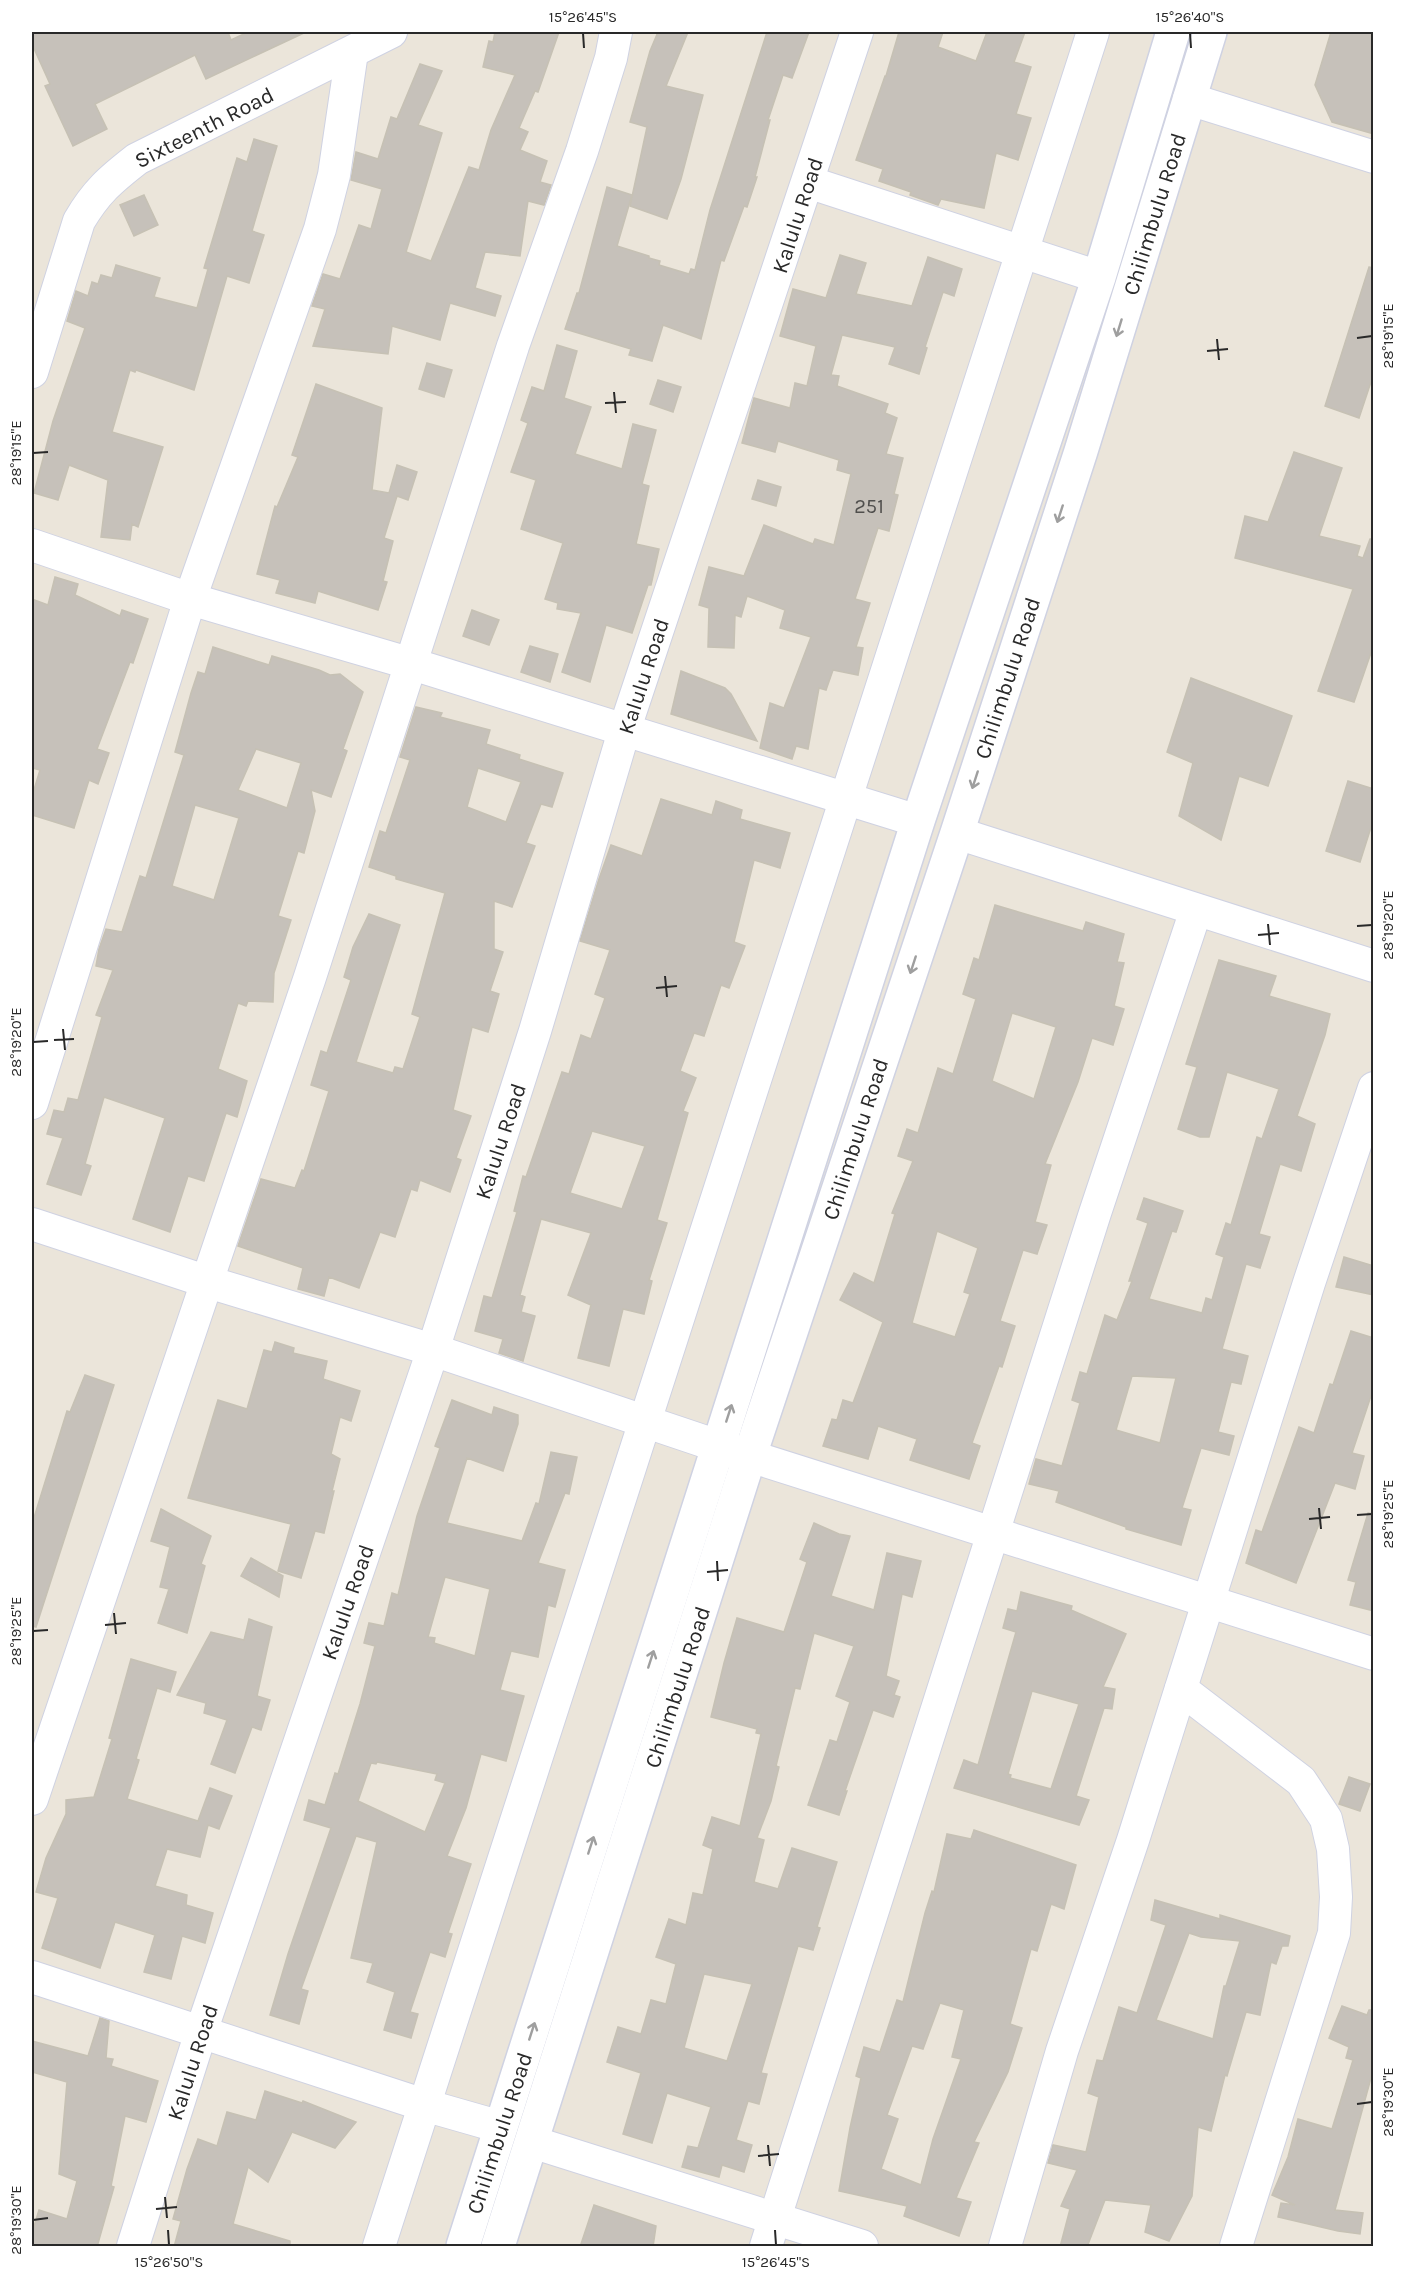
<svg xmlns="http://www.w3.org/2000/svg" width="1405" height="2278" viewBox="0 0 1405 2278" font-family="Karla,sans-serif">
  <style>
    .building { fill: #c6c1ba; stroke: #c6c1b4; stroke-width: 1.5; fill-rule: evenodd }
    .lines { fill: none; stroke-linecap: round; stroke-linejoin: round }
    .minor-casing { stroke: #cfd2e2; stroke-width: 34 }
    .secondary-casing { stroke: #cfd2e2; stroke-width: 36 }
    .minor { stroke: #fff; stroke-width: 32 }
    .secondary { stroke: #fff; stroke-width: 33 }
    .oneway { stroke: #9f9f9f }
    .ticks { fill: none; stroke: #292929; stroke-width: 2 }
    .labels { text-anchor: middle; stroke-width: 5; stroke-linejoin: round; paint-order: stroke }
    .number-label { font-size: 20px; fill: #504f4d }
    .street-label { font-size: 22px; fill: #292929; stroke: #fff }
    .neatline { fill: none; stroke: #292929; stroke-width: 2 }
    .ticks-label { font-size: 15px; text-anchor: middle; fill: #292929 }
  </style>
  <rect width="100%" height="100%" fill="#ebe5da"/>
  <g class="building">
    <polygon points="32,32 228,32 231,40 248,32 306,32 206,79 195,55 95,104 107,129 73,146 45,86 50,84 32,44"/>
    <polygon points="495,32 559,32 538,92 535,91 519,128 528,132 520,150 547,161 540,182 551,185 544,205 528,201 520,256 485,252 475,288 501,296 495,316 450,303 440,340 392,326 388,354 313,346 325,309 312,306 323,274 340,279 359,225 371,229 382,189 351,180 356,152 378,159 391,117 397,119 420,64 442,71 418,125 442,133 406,252 431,261 469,167 479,170 491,130 515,75 483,67 489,41 493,42"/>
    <polygon points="658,32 688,32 666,86 703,95 681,179 667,219 630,206 647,127 630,122 650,51"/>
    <polygon points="767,32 809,32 792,78 783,75 768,120 770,120 755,177 757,177 747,207 744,206 724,261 721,260 701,339 663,325 652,361 629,355 631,349 565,329 577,293 579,293 607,187 632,195 617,246 649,256 649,258 660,261 659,265 689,274 691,269 695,270 710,210"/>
    <polygon points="899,32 943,32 938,47 976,61 987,32 1025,32 1014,62 1031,67 1016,114 1031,118 1018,160 996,153 984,208 941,199 938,205 910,195 911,192 879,181 883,169 856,160 885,76 886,76"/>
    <polygon points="1331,32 1374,32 1374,134 1332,122 1315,85"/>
    <polygon points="254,139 277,146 252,231 264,235 249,283 227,276 194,390 136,370 135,372 130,370 112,432 163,447 138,527 132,524 130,540 101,537 108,480 69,465 58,500 34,493 53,421 85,328 67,321 76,291 88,296 92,282 98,284 101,275 112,278 116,265 160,278 154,297 197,308 208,269 204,268 237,158 247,162"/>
    <polygon points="144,195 158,225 134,236 120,205"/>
    <polygon points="840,255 866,263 856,294 912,306 928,257 962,269 954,296 943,292 925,347 927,348 919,374 889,364 895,347 842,335 831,375 839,376 837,386 888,404 885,413 897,418 886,454 903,458 894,494 898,495 889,531 878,528 855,599 870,603 856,647 863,648 858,675 833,670 826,690 819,688 808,749 796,746 792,759 760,748 770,703 784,708 811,637 780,628 785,610 747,596 741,617 735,615 734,648 708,647 709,608 699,605 709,567 744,576 764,525 813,544 815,539 834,545 851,474 837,470 839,460 778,441 775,452 742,443 754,398 790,408 795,383 807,386 816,346 780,336 793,289 826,298"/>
    <polygon points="1369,267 1374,268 1374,373 1359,418 1325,406"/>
    <polygon points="557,345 577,351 564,398 591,407 575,454 622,469 633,424 656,430 642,484 649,486 636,544 659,549 651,585 648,585 632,633 606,625 590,682 562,672 581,613 557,609 558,603 545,599 563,543 521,529 536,480 511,472 528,423 521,420 532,387 544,391"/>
    <polygon points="427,363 452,370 444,397 419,389"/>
    <polygon points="658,380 681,387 673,412 650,404"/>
    <polygon points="316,384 382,408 372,490 389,493 397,465 417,472 408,500 397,496 384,538 393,541 383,581 387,582 378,610 318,591 315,603 276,593 280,580 257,574 275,506 277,507 298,457 292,455"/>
    <polygon points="1294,452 1342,468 1319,536 1360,546 1357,556 1363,558 1370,539 1374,539 1374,644 1354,702 1318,691 1353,589 1235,558 1245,516 1268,522"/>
    <polygon points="758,480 781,487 776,506 752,499"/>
    <polygon points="55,577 78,584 75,595 120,616 122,610 148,619 133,663 130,662 97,749 109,753 98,784 89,780 74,828 32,815 32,796 40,770 32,768 32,599 48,605"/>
    <polygon points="472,610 499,620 489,645 463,636"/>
    <polygon points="530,646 558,654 550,682 521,672"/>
    <path d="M213 647 269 665 272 656 319 670 330 675 340 674 363 692 343 749 347 751 331 797 311 790 315 811 304 853 298 851 278 916 291 920 274 973 273 1002 248 1001 246 1006 238 1003 218 1069 247 1081 237 1117 226 1113 204 1181 188 1176 170 1232 133 1219 165 1118 104 1097 85 1164 91 1166 81 1195 47 1184 63 1138 47 1134 54 1110 64 1112 68 1098 78 1100 102 1017 96 1015 113 970 96 966 99 949 106 929 122 932 140 876 146 878 184 755 175 752 191 693 198 672 205 674ZM256 749 301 763 287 808 238 790ZM195 805 239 818 214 900 172 886Z"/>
    <polygon points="681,671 725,688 731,694 757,741 671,714"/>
    <polygon points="1191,678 1292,716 1268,786 1239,776 1221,840 1179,816 1193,763 1167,752"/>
    <path d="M416 707 442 713 440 717 490 730 486 744 520 755 519 759 563 773 552 807 541 804 526 843 535 846 512 907 494 901V949L503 952 490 991 499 994 488 1032 472 1027 453 1110 471 1116 456 1158 461 1160 450 1192 420 1180 417 1191 411 1189 395 1237 380 1232 359 1288 329 1277 324 1296 298 1289 303 1268 238 1246 261 1179 295 1188 302 1170 304 1171 329 1091 311 1085 321 1051 327 1053 351 980 344 977 353 947 369 914 400 925 356 1062 393 1073 395 1067 403 1069 420 1017 412 1014 445 893 396 879V876L369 867 380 831 386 833 410 760 400 757ZM478 768 521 782 506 822 467 807Z"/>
    <polygon points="1348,781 1374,789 1374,818 1360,862 1326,851"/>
    <path d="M661 799 712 815 716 801 742 810 740 819 790 833 780 868 754 860 734 942 745 946 729 988 721 985 704 1036 694 1033 680 1071 696 1078 683 1111 688 1113 657 1220 667 1223 649 1280 652 1281 644 1314 623 1309 609 1366 578 1358 591 1305 568 1295 591 1233 541 1219 520 1295 525 1297 521 1312 535 1316 523 1361 499 1353 503 1339 475 1331 484 1296 492 1298 517 1212 514 1211 523 1176 526 1177 562 1072 569 1074 581 1035 591 1039 605 998 595 994 610 950 580 941 599 879 611 845 642 856ZM592 1131 645 1146 622 1209 570 1193Z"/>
    <path d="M995 905 1083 931 1086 922 1124 934 1117 962 1124 963 1114 1006 1124 1009 1113 1045 1092 1038 1078 1082 1045 1164 1051 1165 1035 1222 1047 1225 1037 1254 1023 1250 1000 1321 1015 1326 1002 1367 999 1366 972 1443 980 1446 969 1479 910 1460 917 1439 878 1426 868 1459 823 1446 832 1419 837 1420 843 1400 853 1403 883 1322 840 1300 854 1273 874 1283 895 1214 892 1213 913 1161 898 1156 907 1129 918 1133 938 1068 953 1074 976 999 963 994 974 958 979 960ZM1012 1013 1056 1027 1034 1099 992 1081ZM937 1231 978 1248 964 1292 970 1294 955 1337 912 1323Z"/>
    <path d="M1219 960 1276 976 1269 996 1330 1014 1325 1035 1297 1116 1315 1124 1301 1171 1280 1164 1259 1234 1270 1237 1260 1268 1246 1264 1222 1349 1248 1356 1241 1384 1231 1382 1218 1432 1234 1436 1229 1455 1201 1448 1182 1508 1191 1510 1181 1545 1126 1529V1527L1056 1502 1059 1491 1029 1484 1036 1459 1062 1466 1080 1403 1072 1400 1080 1372 1087 1374 1105 1315 1117 1320 1132 1281H1129L1148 1223 1137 1219 1144 1198 1183 1211 1176 1232 1172 1231 1149 1299 1202 1313 1206 1298 1212 1300 1224 1257 1216 1254 1226 1223 1231 1225 1257 1137 1262 1139 1279 1089 1227 1072 1209 1137H1200L1178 1129 1197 1067 1186 1064ZM1132 1376 1176 1378 1160 1443 1116 1430Z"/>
    <polygon points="1344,1257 1374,1266 1374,1295 1336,1287"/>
    <polygon points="1351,1331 1374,1338 1374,1387 1352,1453 1364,1456 1355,1489 1335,1483 1296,1583 1246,1563 1256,1530 1262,1532 1299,1427 1314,1433 1330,1384 1333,1385"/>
    <polygon points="275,1342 294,1348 293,1353 327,1361 323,1379 360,1391 351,1421 340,1417 331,1454 340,1459 332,1491 334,1491 324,1533 315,1531 301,1578 278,1571 291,1524 188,1498 218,1400 247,1409 264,1350 272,1352"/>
    <polygon points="85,1375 114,1385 36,1627 32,1626 32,1524 67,1411 70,1412"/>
    <path d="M452 1400 492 1415 494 1407 518 1415V1424L503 1471 467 1458 447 1523 522 1541 536 1503 539 1504 551 1452 577 1457 569 1494 565 1493 538 1563 565 1570 555 1607 548 1605 538 1657 511 1651 500 1690 524 1696 506 1761 481 1754 466 1808 447 1856 471 1864 448 1933 452 1934 445 1957 430 1952 410 2012 418 2014 411 2038 384 2030 395 1992 367 1982 373 1963 351 1958 377 1842 356 1836 301 1989 308 1991 299 2024 270 2015 288 1954 331 1828 304 1820 309 1800 325 1805 335 1773 338 1774 360 1704 375 1646 364 1643 369 1623 384 1626 392 1593 398 1595 417 1516 440 1448 435 1446ZM445 1577 490 1589 475 1656 434 1643 435 1638 428 1637ZM377 1762 437 1774 435 1780 445 1783 425 1832 358 1801 371 1763 376 1764Z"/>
    <polygon points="161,1509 211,1536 201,1564 205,1566 187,1633 158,1623 169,1589 160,1587 170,1547 151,1541"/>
    <polygon points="1368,1513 1374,1514 1374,1611 1350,1605 1356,1582 1348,1580"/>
    <path d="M814 1523 839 1534 850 1536 831 1596 874 1610 887 1553 921 1561 912 1597 902 1594 886 1676 899 1681 894 1695 900 1697 893 1717 873 1710 845 1791H847L839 1815 808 1805 830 1740 837 1742 850 1702 836 1696 854 1646 814 1633 800 1689 795 1688 776 1766 779 1767 771 1801 757 1838 764 1840 754 1882 778 1889 792 1848 837 1862 817 1927 820 1928 813 1950 798 1946 761 2073 767 2074 759 2104 748 2101 736 2140 752 2145 744 2172 722 2165 719 2177 682 2167 688 2146 698 2148 711 2107 667 2093 652 2143 623 2134 641 2073 607 2062 618 2027 641 2034 651 2000 666 2004 676 1964 656 1957 669 1919 686 1925 693 1893 703 1895 713 1849 703 1845 712 1817 740 1826 761 1734 756 1733 757 1729 711 1717 724 1663 737 1618 784 1632 807 1562 800 1559ZM704 1974 752 1984 727 2061 684 2048Z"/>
    <polygon points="251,1558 283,1576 279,1597 241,1576"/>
    <path d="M1021 1592 1072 1606 1071 1610 1126 1634 1103 1687 1115 1689 1112 1709 1104 1708 1076 1796 1089 1800 1079 1825 954 1788 964 1760 978 1765 1016 1632 1003 1628 1008 1609 1017 1611ZM1032 1691 1079 1704 1051 1789 1010 1778 1011 1775 1008 1774Z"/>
    <polygon points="249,1619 272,1627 257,1696 270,1700 261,1730 252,1727 235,1773 211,1764 227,1720 204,1713 206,1703 177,1695 211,1632 244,1640"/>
    <polygon points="131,1659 176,1672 170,1692 157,1688 136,1759 139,1760 127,1799 198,1821 210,1788 232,1796 219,1829 208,1825 200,1857 167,1849 155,1886 187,1895 186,1905 213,1913 205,1943 182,1936 171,1979 144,1972 155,1935 115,1922 100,1968 42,1948 58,1898 36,1892 46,1858 66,1814 66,1800 94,1797 112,1739 109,1738"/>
    <polygon points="1349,1777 1370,1784 1360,1811 1339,1804"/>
    <path d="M974 1830 1076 1865 1064 1909 1051 1904 1037 1951 1031 1949 1010 2024 1022 2028 1008 2072 974 2142 979 2143 956 2198 971 2202 959 2236 904 2216 907 2206 839 2191 850 2128 861 2078 856 2076 864 2047 880 2052 897 2000 903 2002 925 1913 932 1891 934 1892 947 1834 971 1839ZM940 2003 964 2010 952 2057 961 2059 933 2139 921 2185 881 2169 898 2119 887 2115 912 2046 923 2049Z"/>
    <path d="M1155 1900 1220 1919V1915L1290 1936 1288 1946H1282L1276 1964 1271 1962 1260 2015 1246 2012 1227 2076 1225 2075 1211 2131 1198 2127 1192 2196 1169 2241 1145 2232 1151 2205 1105 2200 1087 2247H1060L1070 2209 1061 2206 1077 2170 1048 2163 1053 2145 1086 2152 1099 2097 1088 2093 1097 2060 1103 2061 1119 2007 1137 2013 1166 1925 1151 1920ZM1189 1933 1201 1937 1240 1941 1226 1986H1224L1213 2039 1156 2020Z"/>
    <polygon points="1342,2006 1367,2015 1369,2010 1374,2010 1374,2067 1335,2210 1363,2213 1360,2234 1338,2231 1278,2217 1281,2203 1295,2205 1272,2195 1288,2157 1298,2119 1332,2129 1353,2060 1346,2058 1349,2047 1329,2038"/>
    <polygon points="100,2018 109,2021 106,2058 113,2059 111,2066 158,2081 146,2122 125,2116 111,2186 114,2187 97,2247 32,2247 32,2233 39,2210 67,2219 77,2181 59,2174 67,2082 32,2072 32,2041 88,2056"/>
    <polygon points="265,2091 302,2103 303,2101 356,2122 335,2148 292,2132 268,2182 248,2167 233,2224 290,2241 290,2247 174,2247 181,2221 173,2219 187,2169 198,2139 217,2146 227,2112 256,2120"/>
    <polygon points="594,2205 656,2226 653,2247 580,2247"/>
  </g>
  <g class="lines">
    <defs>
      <g id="minor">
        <polyline points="1189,99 1374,157"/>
        <polyline points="808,182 1099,277"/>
        <path d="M32 372 79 221C96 192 110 180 137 159L391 32"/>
        <polyline points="32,545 190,599 412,664 918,821"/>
        <polyline points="957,833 1374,966"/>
        <polyline points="32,1103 190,599 320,229 334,175 352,52"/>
        <polyline points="32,1224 208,1282 433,1350 718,1446 1374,1654"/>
        <polyline points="1181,1689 1301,1781 1326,1819 1333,1849 1336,1897 1334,1933 1236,2246"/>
        <polyline points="32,1799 310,977 513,346 582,151 611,58 616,32"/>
        <polyline points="32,1977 424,2105 501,2127"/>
        <polyline points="532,2142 862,2246"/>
        <polyline points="133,2246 201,2032 433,1350 535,1031 624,731 857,32"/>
        <polyline points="379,2246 1093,32"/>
        <polyline points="766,2246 1095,1213 1196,910"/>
        <polyline points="1005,2246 1062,2051 1133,1840 1309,1283 1374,1088"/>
      </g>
      <g id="secondary">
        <polyline points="463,2246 918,821 1099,277 1173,32"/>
        <polyline points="498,2246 750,1455 957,833 1081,451 1210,32"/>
      </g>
    </defs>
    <use href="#minor" class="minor-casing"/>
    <use href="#secondary" class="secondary-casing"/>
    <use href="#minor" class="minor"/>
    <use href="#secondary" class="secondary"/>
  </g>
  <defs><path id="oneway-shaft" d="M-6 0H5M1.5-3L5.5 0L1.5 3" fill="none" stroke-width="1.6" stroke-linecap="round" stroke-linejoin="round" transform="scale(1.5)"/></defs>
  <g class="oneway">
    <use href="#oneway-shaft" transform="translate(1119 328) rotate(107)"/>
    <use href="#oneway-shaft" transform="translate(1060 514) rotate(108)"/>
    <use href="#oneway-shaft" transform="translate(975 780) rotate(108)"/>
    <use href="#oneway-shaft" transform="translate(913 965) rotate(108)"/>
    <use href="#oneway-shaft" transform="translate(729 1413) rotate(-72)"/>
    <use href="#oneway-shaft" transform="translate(651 1659) rotate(-72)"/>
    <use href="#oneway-shaft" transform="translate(591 1845) rotate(-72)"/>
    <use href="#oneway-shaft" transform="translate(532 2031) rotate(-72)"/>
  </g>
  <path class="ticks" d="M583 33 584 48M1190 33 1191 48M1357 338 1372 336M1217 339 1219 360M1207 351 1228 349M614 392 616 413M605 403 626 402M33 453 48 452M1268 924 1270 945M1357 926 1372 925M1258 935 1279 933M665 976 667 997M656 988 677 986M63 1029 65 1050M54 1040 74 1039M33 1042 48 1041M1319 1508 1321 1529M1357 1515 1372 1514M1309 1519 1330 1517M717 1561 718 1581M707 1572 728 1570M114 1613 116 1634M105 1625 126 1623M33 1631 48 1630M1357 2104 1372 2102M768 2145 770 2166M758 2156 779 2154M165 2197 167 2218M156 2209 177 2207M33 2220 48 2218M168 2230 169 2245M775 2230 776 2245"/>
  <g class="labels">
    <g class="number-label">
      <text x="869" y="513">251</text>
    </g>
    <g class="street-label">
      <text transform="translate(204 127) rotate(-27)" y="8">Sixteenth Road</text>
      <text transform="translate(1154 214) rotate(-73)" y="8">Chilimbulu Road</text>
      <text transform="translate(797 215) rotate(-72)" y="8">Kalulu Road</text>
      <text transform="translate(643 676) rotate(-72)" y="8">Kalulu Road</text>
      <text transform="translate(1007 678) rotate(-72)" y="8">Chilimbulu Road</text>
      <text transform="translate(855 1139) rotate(-72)" y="8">Chilimbulu Road</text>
      <text transform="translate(500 1141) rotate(-72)" y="8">Kalulu Road</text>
      <text transform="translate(347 1602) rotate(-71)" y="8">Kalulu Road</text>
      <text transform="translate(677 1687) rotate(-72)" y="8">Chilimbulu Road</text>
      <text transform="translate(192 2062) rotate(-72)" y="8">Kalulu Road</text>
      <text transform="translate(499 2133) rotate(-72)" y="8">Chilimbulu Road</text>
    </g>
  </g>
  <rect width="1405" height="2278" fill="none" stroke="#ffffff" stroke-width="66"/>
  <rect x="33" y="33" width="1339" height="2212" class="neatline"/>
  <g class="ticks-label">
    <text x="583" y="22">15°26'45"S</text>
    <text x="1190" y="22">15°26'40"S</text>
    <text transform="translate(1388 336) rotate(-90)" y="5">28°19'15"E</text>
    <text transform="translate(16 453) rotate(-90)" y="5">28°19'15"E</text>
    <text transform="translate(1388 925) rotate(-90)" y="5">28°19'20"E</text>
    <text transform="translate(16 1042) rotate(-90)" y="5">28°19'20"E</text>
    <text transform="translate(1388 1514) rotate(-90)" y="5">28°19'25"E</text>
    <text transform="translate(16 1631) rotate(-90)" y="5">28°19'25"E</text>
    <text transform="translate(1388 2102) rotate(-90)" y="5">28°19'30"E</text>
    <text transform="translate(16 2220) rotate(-90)" y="5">28°19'30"E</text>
    <text x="169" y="2267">15°26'50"S</text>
    <text x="776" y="2267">15°26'45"S</text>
  </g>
</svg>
